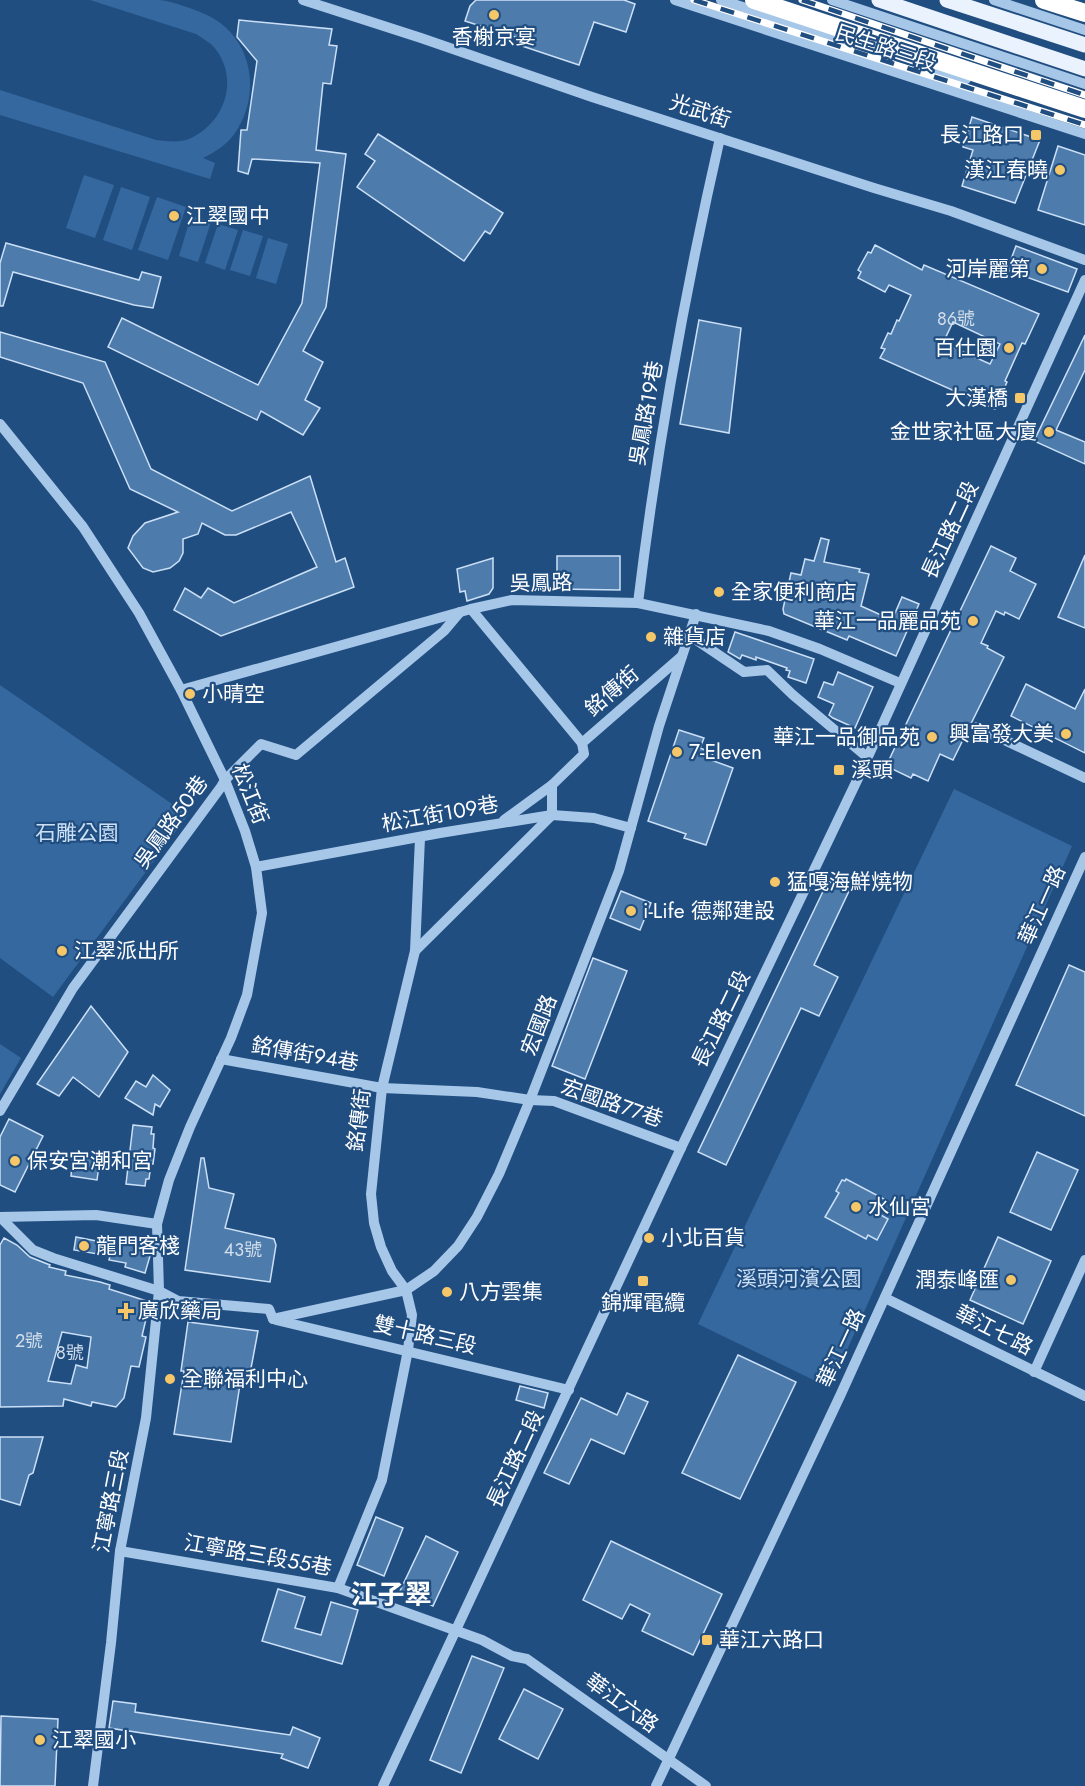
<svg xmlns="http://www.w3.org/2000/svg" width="1085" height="1786" viewBox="0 0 1085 1786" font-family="Jost,'Noto Sans TC',sans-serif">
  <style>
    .green { fill: #35689f }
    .building { fill: #4d7bac; stroke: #cbe0f6; stroke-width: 1.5; fill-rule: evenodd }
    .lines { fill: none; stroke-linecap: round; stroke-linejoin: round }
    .minor { stroke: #a7c7e8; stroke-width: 10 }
    .major { stroke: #e9f2fd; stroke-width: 15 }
    .highway { stroke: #fff; stroke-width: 18 }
    .rail-casing { stroke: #fff; stroke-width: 7 }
    .rail { stroke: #214e81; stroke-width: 4.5; stroke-dasharray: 14; stroke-linecap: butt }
    .poi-dot { fill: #f5c768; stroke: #214e81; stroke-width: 2 }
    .labels { text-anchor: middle; stroke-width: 4.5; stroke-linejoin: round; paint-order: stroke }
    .number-label { font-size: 18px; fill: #d2deea }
    .poi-label { font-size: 21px; fill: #fff; stroke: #214e81; text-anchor: start }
    .street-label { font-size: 21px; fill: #fff; stroke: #214e81 }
    .park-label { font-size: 21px; fill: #cbe0f6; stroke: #214e81 }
    .district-label { font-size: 27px; font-weight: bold; fill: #fff; stroke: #214e81 }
  </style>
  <rect width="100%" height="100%" fill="#214e81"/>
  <g class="green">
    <path d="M90 0C113 0 137 0 159 0 172 1 196 10 207 15 253 37 262 94 235 133 227 145 215 152 203 158L215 163 210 179 0 115V90L156 140C167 141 178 143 189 139 226 123 241 76 212 45 207 41 201 37 196 34Z"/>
    <polygon points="84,175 114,185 95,238 66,228"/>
    <polygon points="121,187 150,197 132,250 103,240"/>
    <polygon points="157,197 186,207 168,260 138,250"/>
    <polygon points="191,216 211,222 198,262 179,256"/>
    <polygon points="218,224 238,230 225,270 205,263"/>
    <polygon points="243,230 263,236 250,276 230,270"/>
    <polygon points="268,238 288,244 276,284 256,278"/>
    <polygon points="0,685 188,815 53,997 0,958"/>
    <polygon points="954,789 1072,846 830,1388 698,1324"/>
    <polygon points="0,1044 21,1058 0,1094"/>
  </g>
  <g class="building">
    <polygon points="476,0 624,0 635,4 626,32 594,22 579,65 522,46 524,40 465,21 470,6"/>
    <polygon points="239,20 332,29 329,45 337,46 331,84 323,83 316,150 346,154 326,307 303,351 323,362 305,400 320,408 303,435 261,411 257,420 108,347 122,318 258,385 302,303 320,163 252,159 248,174 238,171 241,130 247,130 257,61 237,37"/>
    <polygon points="972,117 1040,140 1015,203 962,186 973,150 963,147"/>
    <polygon points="378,134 503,213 490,234 485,231 464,261 357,187 375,161 365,154"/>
    <polygon points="1058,146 1085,155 1085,225 1038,210"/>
    <polygon points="6,243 139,280 142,272 161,277 153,308 134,305 13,272 3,306 0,306 0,263"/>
    <path d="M875 245 922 270 924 265 1039 314 1025 344 1022 343 1005 381 1007 382 995 409 880 358 885 349 881 348 888 333 891 334 897 320 899 321 911 295 889 285 885 292 858 278 861 272 858 270 864 259 868 252 871 253ZM953 322 1000 344 990 364 943 343Z"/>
    <polygon points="1016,246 1077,269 1068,292 1007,270"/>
    <polygon points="699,320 741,328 729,433 680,424"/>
    <polygon points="0,332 105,362 151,469 232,511 310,476 336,562 345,558 354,587 221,636 174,610 185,588 201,598 208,588 234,603 317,567 291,512 236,535 225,535 202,523 198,534 183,539 183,553 179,561 170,568 153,572 143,568 128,548 133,536 145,523 178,512 130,489 83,383 0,357"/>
    <polygon points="1085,335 1085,370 1056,430 1085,442 1085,464 1034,441"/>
    <polygon points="821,538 829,540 824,562 860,569 859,572 869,574 861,606 892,620 902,597 919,604 896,656 849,636 847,640 784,614 783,609 791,573 801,575 805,559 814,561"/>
    <polygon points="991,546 1016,558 1010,571 1036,584 1019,619 1005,612 1004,615 996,611 981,643 988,646 987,648 1004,657 953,760 940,754 928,781 913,774 911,778 890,768 892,763 888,762"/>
    <polygon points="1085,555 1085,628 1058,617"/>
    <polygon points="557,556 620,556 620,590 557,589"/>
    <polygon points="493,558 493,588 489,594 467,601 465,591 460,592 457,569"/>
    <polygon points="735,632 814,659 806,683 788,677 790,671 786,670 787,668 756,657 756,660 742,655 740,659 728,652"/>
    <polygon points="838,672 873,687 855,728 833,718 829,715 834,704 818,697 824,682 833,685"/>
    <polygon points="1026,684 1075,709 1085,689 1085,753 1011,716"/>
    <polygon points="679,730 704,738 700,748 713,753 711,760 733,768 706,845 684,838 686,834 648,821"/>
    <polygon points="828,881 849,891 814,965 838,977 819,1016 801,1008 726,1165 698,1152"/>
    <polygon points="621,891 651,903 640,930 610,918"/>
    <polygon points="593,958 627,971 585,1079 552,1066"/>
    <polygon points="1069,965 1085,972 1085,1116 1016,1085"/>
    <polygon points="91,1006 128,1052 99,1097 73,1077 59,1096 37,1084"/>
    <polygon points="153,1075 170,1090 160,1107 155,1104 153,1115 125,1098 136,1081 146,1087"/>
    <polygon points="9,1119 43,1136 15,1192 0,1185 0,1137"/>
    <polygon points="133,1125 152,1127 151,1134 154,1134 153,1148 155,1149 153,1164 151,1164 149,1179 146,1179 145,1186 126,1184"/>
    <polygon points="1037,1152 1078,1170 1051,1230 1010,1212"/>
    <polygon points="73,1155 100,1158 97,1180 71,1176"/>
    <polygon points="201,1158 204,1158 209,1188 234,1194 225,1228 274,1239 276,1245 270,1282 185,1270"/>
    <polygon points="846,1179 886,1200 879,1214 888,1219 877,1240 868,1235 866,1239 825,1217 839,1193 836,1191 842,1180 845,1181"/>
    <polygon points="76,1237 112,1244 113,1238 133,1242 134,1240 150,1245 150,1256 145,1273 125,1267 126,1263 109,1260 110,1256 74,1250"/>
    <polygon points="998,1237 1051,1261 1023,1324 970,1300"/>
    <path d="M4 1238 17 1245 30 1257 50 1265 49 1267 66 1271 65 1275 100 1282 110 1285 109 1289 150 1302 142 1336 146 1337 139 1367 131 1366 124 1398 116 1407 92 1402 91 1406 64 1399 63 1406 0 1407V1245ZM62 1332 91 1337 87 1368 76 1365 71 1384 48 1381Z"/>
    <polygon points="188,1322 258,1331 249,1379 241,1378 231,1442 174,1434 184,1371 181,1371"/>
    <polygon points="738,1355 796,1382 740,1499 682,1473"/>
    <polygon points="520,1386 548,1393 544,1408 516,1400"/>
    <polygon points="627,1393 648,1402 624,1454 591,1439 569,1484 544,1473 581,1398 617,1415"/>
    <polygon points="0,1437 43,1437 33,1473 29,1475 20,1505 0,1499"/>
    <polygon points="376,1517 403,1528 384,1576 357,1565"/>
    <polygon points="426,1536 458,1552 433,1606 400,1591"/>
    <polygon points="611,1541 722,1594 693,1655 642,1631 650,1614 630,1604 622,1619 583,1600"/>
    <polygon points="278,1589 305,1597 295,1628 321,1635 331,1602 358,1610 342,1664 262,1641"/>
    <polygon points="472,1656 504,1668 461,1773 430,1760"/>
    <polygon points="524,1689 563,1709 538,1759 499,1739"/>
    <polygon points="113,1701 136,1704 135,1712 290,1735 293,1727 320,1738 308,1768 281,1758 283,1754 109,1728"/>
    <polygon points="1,1716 58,1719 55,1786 0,1786"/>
  </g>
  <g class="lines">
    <g class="minor">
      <polyline points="303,0 421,38 592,97 874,188 951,211 1085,260"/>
      <polyline points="675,0 1085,134"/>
      <polyline points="721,0 966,79"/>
      <polyline points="832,0 1085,84"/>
      <polyline points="994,0 1085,30"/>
      <polyline points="0,424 83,527 139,613 181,690 225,780 245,831 256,867 262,913 247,995 231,1038 190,1127 169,1180 157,1224 159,1291 146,1418 120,1551 111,1643 93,1786"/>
      <path d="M638 603C657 447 685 291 720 138"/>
      <polyline points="471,609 582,743"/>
      <polyline points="689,635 744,672 767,670 793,695 867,757"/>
      <polyline points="181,690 471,609 512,600 638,603 769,631 820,649 900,683"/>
      <polyline points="977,727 1085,778"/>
      <polyline points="504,820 552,785 584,754 582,743 682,656"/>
      <polyline points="256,867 440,833 552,815 594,818 631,828"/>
      <polyline points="415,951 552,815 552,785"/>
      <polyline points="221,1059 382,1088 477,1092 530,1100 554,1101 681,1148"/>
      <polyline points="0,1111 73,988 221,787 225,780 261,744 296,755 444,631 460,612"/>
      <polyline points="0,1217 33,1250 53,1258 159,1291 178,1301 269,1309 273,1319"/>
      <polyline points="0,1217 96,1215 157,1224"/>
      <polyline points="885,1298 1085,1396"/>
      <polyline points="273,1319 406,1290 434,1271 458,1246 477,1217 499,1174 530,1100 619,871 659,726 696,614"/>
      <polyline points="276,1320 569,1390"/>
      <polyline points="1034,1372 1085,1260"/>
      <polyline points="120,1551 338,1588 482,1640 512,1656 527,1659 706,1786"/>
      <polyline points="338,1588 382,1480 408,1350 412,1315 406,1290 392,1271 381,1247 374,1223 371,1194 382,1088 415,951 420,838"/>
      <polyline points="383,1786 681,1148 861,772 1085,280"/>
      <polyline points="656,1786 840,1396 1085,857"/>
    </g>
    <g class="major">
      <polyline points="879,0 1085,69"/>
      <polyline points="947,0 1085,45"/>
    </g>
    <g class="highway">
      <polyline points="754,0 1085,109"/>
      <polyline points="1044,0 1085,13"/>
    </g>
    <defs>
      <g id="rail">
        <polyline points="694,0 1085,125"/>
        <polyline points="802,0 1085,95"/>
      </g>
    </defs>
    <use href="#rail" class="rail-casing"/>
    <use href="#rail" class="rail"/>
  </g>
  <g class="poi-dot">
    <circle cx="494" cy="15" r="6"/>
    <rect x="1030" y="129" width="12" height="12" rx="3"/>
    <circle cx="1060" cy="170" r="6"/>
    <circle cx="174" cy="216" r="6"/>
    <circle cx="1042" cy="269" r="6"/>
    <circle cx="1009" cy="348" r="6"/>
    <rect x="1014" y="392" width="12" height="12" rx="3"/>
    <circle cx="1049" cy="432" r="6"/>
    <circle cx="719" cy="592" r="6"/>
    <circle cx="973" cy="621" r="6"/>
    <circle cx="651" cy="637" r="6"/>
    <circle cx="190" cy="694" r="6"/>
    <circle cx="1066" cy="734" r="6"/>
    <circle cx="932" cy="737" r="6"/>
    <circle cx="677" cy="752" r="6"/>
    <rect x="833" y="764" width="12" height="12" rx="3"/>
    <circle cx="775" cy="882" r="6"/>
    <circle cx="631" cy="911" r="6"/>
    <circle cx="62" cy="951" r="6"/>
    <circle cx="15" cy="1161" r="6"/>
    <circle cx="856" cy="1207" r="6"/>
    <circle cx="649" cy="1238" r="6"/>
    <circle cx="84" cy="1246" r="6"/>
    <circle cx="1011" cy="1280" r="6"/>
    <rect x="637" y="1275" width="12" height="12" rx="3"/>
    <circle cx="447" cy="1292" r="6"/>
    <path d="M123 1302h6v6h6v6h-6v6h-6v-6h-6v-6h6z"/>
    <circle cx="170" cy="1379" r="6"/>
    <rect x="701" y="1634" width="12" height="12" rx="3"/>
    <circle cx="40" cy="1740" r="6"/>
  </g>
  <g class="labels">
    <g class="number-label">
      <text x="956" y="325">86號</text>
      <text x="243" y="1256">43號</text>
      <text x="29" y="1347">2號</text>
      <text x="70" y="1359">8號</text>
    </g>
    <g class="poi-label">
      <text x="494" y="44" text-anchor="middle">香榭京宴</text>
      <text x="1024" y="142" text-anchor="end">長江路口</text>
      <text x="1048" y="177" text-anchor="end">漢江春曉</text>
      <text x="186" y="223">江翠國中</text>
      <text x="1030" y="276" text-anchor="end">河岸麗第</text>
      <text x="997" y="355" text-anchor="end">百仕園</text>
      <text x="1008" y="405" text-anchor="end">大漢橋</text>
      <text x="1037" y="439" text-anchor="end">金世家社區大廈</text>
      <text x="731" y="599">全家便利商店</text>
      <text x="961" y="628" text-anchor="end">華江一品麗品苑</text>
      <text x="663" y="644">雜貨店</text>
      <text x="202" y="701">小晴空</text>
      <text x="1054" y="741" text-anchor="end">興富發大美</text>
      <text x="920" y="744" text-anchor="end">華江一品御品苑</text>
      <text x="689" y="759">7-Eleven</text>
      <text x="851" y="777">溪頭</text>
      <text x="787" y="889">猛嘎海鮮燒物</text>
      <text x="643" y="918">i-Life 德鄰建設</text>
      <text x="74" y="958">江翠派出所</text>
      <text x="27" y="1168">保安宮潮和宮</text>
      <text x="868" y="1214">水仙宮</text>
      <text x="661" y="1245">小北百貨</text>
      <text x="96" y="1253">龍門客棧</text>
      <text x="999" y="1287" text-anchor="end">潤泰峰匯</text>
      <text x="459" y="1299">八方雲集</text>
      <text x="643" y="1310" text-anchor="middle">錦輝電纜</text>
      <text x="138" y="1318">廣欣藥局</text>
      <text x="182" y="1386">全聯福利中心</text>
      <text x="719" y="1647">華江六路口</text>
      <text x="52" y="1747">江翠國小</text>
    </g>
    <g class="street-label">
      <text transform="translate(886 48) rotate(18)" y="7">民生路三段</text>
      <text transform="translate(700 111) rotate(18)" y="7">光武街</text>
      <text transform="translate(646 413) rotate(-80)" y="7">吳鳳路19巷</text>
      <text transform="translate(950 530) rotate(-65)" y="7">長江路二段</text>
      <text transform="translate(541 583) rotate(-1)" y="7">吳鳳路</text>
      <text transform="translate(612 691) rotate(-41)" y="7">銘傳街</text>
      <text transform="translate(250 794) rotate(68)" y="7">松江街</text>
      <text transform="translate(440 814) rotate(-10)" y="7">松江街109巷</text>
      <text transform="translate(171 822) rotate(-54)" y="7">吳鳳路50巷</text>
      <text transform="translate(1042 905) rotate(-66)" y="7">華江一路</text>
      <text transform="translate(721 1019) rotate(-64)" y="7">長江路二段</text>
      <text transform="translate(539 1025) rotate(-69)" y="7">宏國路</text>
      <text transform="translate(305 1054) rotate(10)" y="7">銘傳街94巷</text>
      <text transform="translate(612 1103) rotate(19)" y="7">宏國路77巷</text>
      <text transform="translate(359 1120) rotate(-83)" y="7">銘傳街</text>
      <text transform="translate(994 1330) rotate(27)" y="7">華江七路</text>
      <text transform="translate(425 1335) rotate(13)" y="7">雙十路三段</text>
      <text transform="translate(841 1348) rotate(-65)" y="7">華江一路</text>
      <text transform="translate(515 1459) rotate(-65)" y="7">長江路二段</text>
      <text transform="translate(111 1501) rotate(-79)" y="7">江寧路三段</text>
      <text transform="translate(258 1555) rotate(10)" y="7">江寧路三段55巷</text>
      <text transform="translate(622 1703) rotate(36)" y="7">華江六路</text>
    </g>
    <g class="park-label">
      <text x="77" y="840">石雕公園</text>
      <text x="799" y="1286">溪頭河濱公園</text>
    </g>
    <g class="district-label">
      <text x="391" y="1604">江子翠</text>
    </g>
  </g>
</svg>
